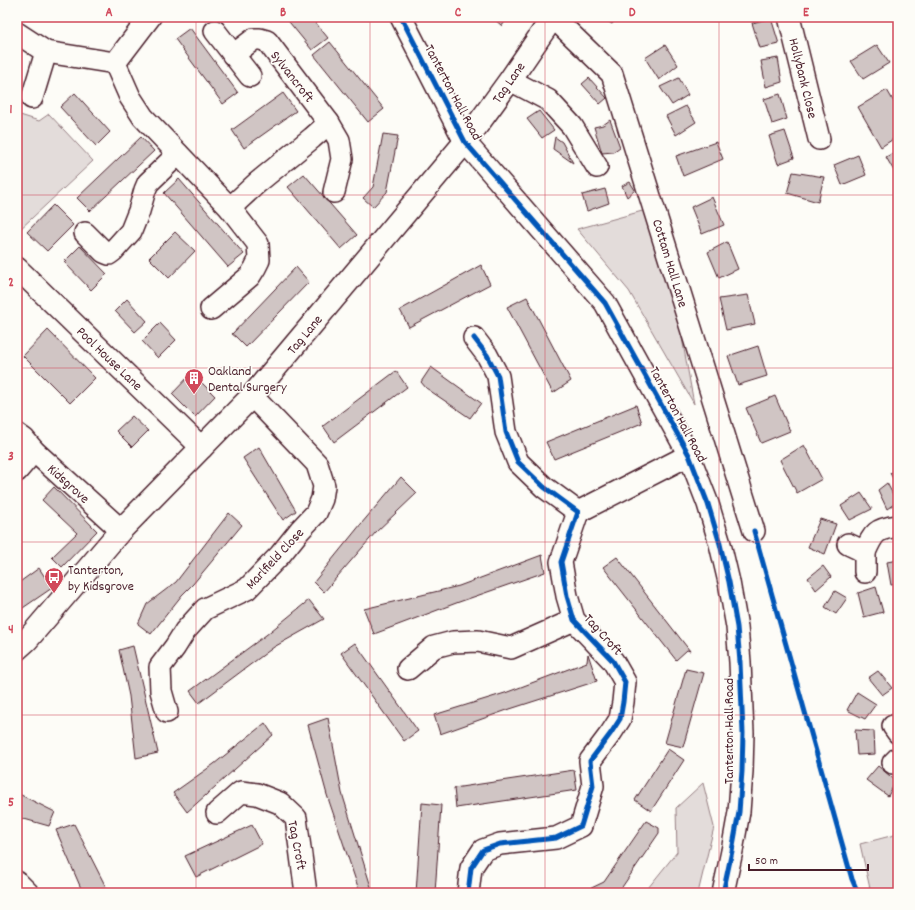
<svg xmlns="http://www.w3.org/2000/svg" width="915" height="910" viewBox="0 0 915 910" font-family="Dekko,sans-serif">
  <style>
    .green { fill: #e3dcda; stroke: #967e82 }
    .building { fill: #d0c5c4; stroke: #4a1f2b }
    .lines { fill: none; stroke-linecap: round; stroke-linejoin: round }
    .minor-casing { stroke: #4a1f2b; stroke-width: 24 }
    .major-casing { stroke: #4a1f2b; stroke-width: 25 }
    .minor { stroke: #fdfcf7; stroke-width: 21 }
    .major { stroke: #fdfcf7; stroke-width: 22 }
    .cycleway-casing { stroke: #fdfcf7; stroke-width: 8 }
    .cycleway { stroke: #0057b8; stroke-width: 5 }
    .grid { fill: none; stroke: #d1495b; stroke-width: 1; stroke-opacity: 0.55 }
    .labels { text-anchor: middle; stroke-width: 3.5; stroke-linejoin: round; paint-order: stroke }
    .street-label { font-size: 14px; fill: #4a1f2b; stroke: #fdfcf7 }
    .poi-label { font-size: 14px; fill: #4a1f2b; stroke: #fdfcf7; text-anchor: start }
    .neatline { fill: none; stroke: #d1495b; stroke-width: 1.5 }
    .grid-label { font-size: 13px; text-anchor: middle; font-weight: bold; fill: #d1495b }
  </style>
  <rect width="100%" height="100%" fill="#fdfcf7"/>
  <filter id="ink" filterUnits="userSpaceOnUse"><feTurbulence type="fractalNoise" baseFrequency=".025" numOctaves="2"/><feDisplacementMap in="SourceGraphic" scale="8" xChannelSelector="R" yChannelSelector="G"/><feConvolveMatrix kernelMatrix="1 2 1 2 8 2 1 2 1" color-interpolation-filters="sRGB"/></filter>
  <g filter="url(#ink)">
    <g class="green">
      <polygon points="17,114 39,121 49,114 93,161 17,232"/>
      <polygon points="646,210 674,294 694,404 629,291 577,229"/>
      <polygon points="703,783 714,827 698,893 644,893 677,852 676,808"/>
      <polygon points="898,834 898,893 871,893 860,844"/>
    </g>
    <g class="building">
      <polygon points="285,17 311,17 328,38 312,50"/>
      <polygon points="492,17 508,17 502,26"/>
      <polygon points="601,17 617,17 612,24"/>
      <polygon points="771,18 779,44 760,48 752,23"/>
      <polygon points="190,28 238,93 223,104 175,39"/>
      <polygon points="330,42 384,109 368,122 314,55"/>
      <polygon points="665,45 678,65 659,80 645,58"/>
      <polygon points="877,45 889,63 863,79 851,61"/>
      <polygon points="778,58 782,82 766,87 761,61"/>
      <polygon points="17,72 22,73 17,96"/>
      <polygon points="589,78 607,98 600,104 582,84"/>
      <polygon points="679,78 688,95 672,105 660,87"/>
      <polygon points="887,90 898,109 898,136 881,147 858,107"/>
      <polygon points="75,93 110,132 96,146 60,107"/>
      <polygon points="283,93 296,111 244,148 232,130"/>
      <polygon points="780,94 787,119 772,124 764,99"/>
      <polygon points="686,106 696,122 676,135 666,116"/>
      <polygon points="539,111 554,130 542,138 527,119"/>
      <polygon points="610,120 620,147 613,152 602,153 594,127 603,125"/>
      <polygon points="785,131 794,158 778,164 769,136"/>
      <polygon points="383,134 398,136 387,192 373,207 363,198 373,187"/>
      <polygon points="141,137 154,151 90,211 77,198"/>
      <polygon points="555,137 562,142 573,163 553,149"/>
      <polygon points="716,142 723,159 683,176 676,156"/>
      <polygon points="898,150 898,178 886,157"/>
      <polygon points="858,155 866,175 842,185 834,165"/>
      <polygon points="793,172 824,177 818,202 787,193"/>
      <polygon points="304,174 357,235 341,249 288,187"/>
      <polygon points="179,179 244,254 228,267 164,193"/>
      <polygon points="630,182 635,190 627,197 622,186"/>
      <polygon points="605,189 609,203 587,211 582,195"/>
      <polygon points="712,197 724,225 702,234 691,207"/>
      <polygon points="53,205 73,225 47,251 27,232"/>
      <polygon points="175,232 195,251 169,278 149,258"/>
      <polygon points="727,242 738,269 719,278 708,252"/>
      <polygon points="80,246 107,274 91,290 64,262"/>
      <polygon points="481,265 490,284 409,327 400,310"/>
      <polygon points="296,267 309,282 246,347 236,337 232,334"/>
      <polygon points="748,295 755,324 726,330 719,299"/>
      <polygon points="527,297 571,381 553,393 507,307"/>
      <polygon points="127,299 147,321 135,332 115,311"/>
      <polygon points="160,323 176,340 158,358 142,341"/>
      <polygon points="48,330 95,378 70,403 23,356"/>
      <polygon points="758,346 767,376 738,385 728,356"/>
      <polygon points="431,367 481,403 470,418 426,388 421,382"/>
      <polygon points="396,371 407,387 334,442 323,426"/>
      <polygon points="192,373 215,396 195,417 172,394"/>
      <polygon points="775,396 790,431 761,443 746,408"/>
      <polygon points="636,405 642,423 554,459 546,442"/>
      <polygon points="132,416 148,431 132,447 116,431"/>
      <polygon points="804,445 822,479 797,493 780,460"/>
      <polygon points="259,447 296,511 283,520 243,458"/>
      <polygon points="898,470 898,488 890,473"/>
      <polygon points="401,477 417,493 376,532 324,592 314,582 361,524"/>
      <polygon points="887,483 897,502 887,509 878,490"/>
      <polygon points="54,487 97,531 62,567 52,557 77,533 42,500"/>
      <polygon points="861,493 872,509 850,520 841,506"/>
      <polygon points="229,513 242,525 193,584 182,595 151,634 138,624 147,604 176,582"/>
      <polygon points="820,519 836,524 825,554 808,547"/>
      <polygon points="542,555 545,572 459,602 374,634 364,609 459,586"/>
      <polygon points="617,557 690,651 687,650 676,660 603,567"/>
      <polygon points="898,560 898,584 891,585 887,562"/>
      <polygon points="823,566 831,577 816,590 808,578"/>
      <polygon points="39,568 52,588 17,612 17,584"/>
      <polygon points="876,587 883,612 864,617 858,593"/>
      <polygon points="835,591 847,598 836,614 825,607"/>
      <polygon points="309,600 324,619 274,647 199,703 190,691 266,635"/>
      <polygon points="355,643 418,731 404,741 341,653"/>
      <polygon points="133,646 158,753 136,758 129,696 119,650"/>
      <polygon points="588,654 597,681 510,709 440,734 434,715 505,693 587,662"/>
      <polygon points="686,669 704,673 683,747 665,743"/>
      <polygon points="878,671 892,688 882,695 868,678"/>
      <polygon points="857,692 876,704 865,719 847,710"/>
      <polygon points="328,718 342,793 372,890 360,893 327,795 308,725"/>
      <polygon points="265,723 273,735 187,812 173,793 214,764"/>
      <polygon points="855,730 874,731 875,754 857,755"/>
      <polygon points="668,749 684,760 651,811 635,800"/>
      <polygon points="878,766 896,781 888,796 866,780"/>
      <polygon points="574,770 577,790 456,808 454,788"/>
      <polygon points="17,793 55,812 49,826 17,817"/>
      <polygon points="422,803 441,805 435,893 416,893"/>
      <polygon points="646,821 659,828 659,833 618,893 581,893 604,882"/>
      <polygon points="74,824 109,893 83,893 56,830"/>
      <polygon points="252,825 262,844 196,877 185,856"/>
    </g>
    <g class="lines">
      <defs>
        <g id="minor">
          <polyline points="150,17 115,63 130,97 143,117 230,208 258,244 259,260 255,268 250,276 211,309"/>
          <polyline points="401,17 465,142 605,303 689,455 708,504 720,544 729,582 737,627 740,662 743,733 742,771 739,812 732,851 723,893"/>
          <polyline points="553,17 612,74 754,531"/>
          <polyline points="789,17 819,139"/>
          <polyline points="215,31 250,76"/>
          <polyline points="17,33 46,52 115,63"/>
          <polyline points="510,80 548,100 572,126 597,167"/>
          <polyline points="32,98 46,52"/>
          <polyline points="329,123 339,140 342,159 334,192"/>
          <polyline points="230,208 257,183 312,138 329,123 267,41 260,39 254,39 233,55"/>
          <polyline points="85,233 104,252 109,254 113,251 131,231 139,211 145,190 148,183 178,154"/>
          <polyline points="17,268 202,448"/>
          <polyline points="17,434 24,439 34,451 121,530"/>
          <polyline points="17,471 34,451"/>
          <polyline points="578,512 689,455"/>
          <path d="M848 544 865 552C874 532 876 529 898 526"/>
          <polyline points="865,552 865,572"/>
          <polyline points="408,669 434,647 453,642 478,641 511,648 574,620"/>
          <polyline points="167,712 161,691 160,667 175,647 185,631 205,609 247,589 280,555 300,530 316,513 322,499 324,486 317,464 252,396"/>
          <polyline points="893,726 898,733"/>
          <polyline points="893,763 898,758"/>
          <polyline points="217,813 241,792 257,794 280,803 296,818 306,893"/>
          <polyline points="17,882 28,893"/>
          <polyline points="468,893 471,868 483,850 500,844 556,838 581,826 593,786 590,761 611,733 620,719 623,702 625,682 613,661 574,620 567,596 561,562 578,512 544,487 518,462 506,432 498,376 487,355 474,338"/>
        </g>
        <polyline id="major" points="17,649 27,640 121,530 252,396 465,142 510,80 553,17"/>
      </defs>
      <use href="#minor" class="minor-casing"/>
      <use href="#major" class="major-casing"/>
      <use href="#minor" class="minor"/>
      <use href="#major" class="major"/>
      <defs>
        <g id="cycleway">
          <polyline points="401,17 465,142 605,303 689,455 708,504 720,544 729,582 737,627 740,662 743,733 742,771 739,812 732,851 723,893"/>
          <polyline points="754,531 852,879 858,893"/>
          <polyline points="468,893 471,868 483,850 500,844 556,838 581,826 593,786 590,761 611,733 620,719 623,702 625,682 613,661 574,620 567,596 561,562 578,512 544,487 518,462 506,432 498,376 487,355 474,338"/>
        </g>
      </defs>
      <use href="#cycleway" class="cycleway-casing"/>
      <use href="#cycleway" class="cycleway"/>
    </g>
  </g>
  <path class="grid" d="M196 17V893M370 17V893M545 17V893M719 17V893M17 195H898M17 368H898M17 542H898M17 715H898"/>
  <defs>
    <symbol id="building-pin" viewBox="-11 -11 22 30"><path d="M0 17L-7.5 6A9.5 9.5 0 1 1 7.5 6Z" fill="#d1495b" stroke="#fdfcf7"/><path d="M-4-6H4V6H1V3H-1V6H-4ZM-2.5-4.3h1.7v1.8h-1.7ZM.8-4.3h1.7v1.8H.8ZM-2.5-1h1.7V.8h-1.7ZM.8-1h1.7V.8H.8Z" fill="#fff"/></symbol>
    <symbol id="bus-pin" viewBox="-11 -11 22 30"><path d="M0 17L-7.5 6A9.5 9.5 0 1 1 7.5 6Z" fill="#d1495b" stroke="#fdfcf7"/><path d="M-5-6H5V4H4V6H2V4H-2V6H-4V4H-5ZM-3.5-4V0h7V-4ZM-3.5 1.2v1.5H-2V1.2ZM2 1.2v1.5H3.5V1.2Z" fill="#fff"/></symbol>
  </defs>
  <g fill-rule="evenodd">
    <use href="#building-pin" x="183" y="367" width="22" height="30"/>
    <use href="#bus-pin" x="43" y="566" width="22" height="30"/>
  </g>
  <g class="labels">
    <g class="street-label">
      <text transform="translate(293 76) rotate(52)" y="5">Sylvancroft</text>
      <text transform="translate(804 78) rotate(76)" y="5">Hollybank Close</text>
      <text transform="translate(508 82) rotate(-55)" y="5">Tag Lane</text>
      <text transform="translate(454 92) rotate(62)" y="5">Tanterton Hall Road</text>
      <text transform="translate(671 263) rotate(73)" y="5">Cottam Hall Lane</text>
      <text transform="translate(304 334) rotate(-50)" y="5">Tag Lane</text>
      <text transform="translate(110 358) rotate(44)" y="5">Pool House Lane</text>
      <text transform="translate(679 414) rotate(62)" y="5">Tanterton Hall Road</text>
      <text transform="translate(69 483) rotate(42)" y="5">Kidsgrove</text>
      <text transform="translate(274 558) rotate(-47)" y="5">Marlfield Close</text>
      <text transform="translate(604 634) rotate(48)" y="5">Tag Croft</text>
      <text transform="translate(728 731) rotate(-90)" y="5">Tanterton Hall Road</text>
      <text transform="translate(298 845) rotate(79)" y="5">Tag Croft</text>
    </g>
    <g class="poi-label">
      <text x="208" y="375">Oakland<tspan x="208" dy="16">Dental Surgery</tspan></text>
      <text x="68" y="574">Tanterton,<tspan x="68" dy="16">by Kidsgrove</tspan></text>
    </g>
  </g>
  <rect width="915" height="910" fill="none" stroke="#fdfcf7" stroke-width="44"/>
  <path d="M749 864v6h119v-6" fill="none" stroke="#4a1f2b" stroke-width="2"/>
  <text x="755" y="864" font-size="12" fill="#4a1f2b" stroke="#fdfcf7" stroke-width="3" paint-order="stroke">50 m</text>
  <rect x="22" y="22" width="871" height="866" class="neatline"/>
  <g class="grid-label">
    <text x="109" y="16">A</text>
    <text x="283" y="16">B</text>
    <text x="458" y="16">C</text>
    <text x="632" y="16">D</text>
    <text x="806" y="16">E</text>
    <text x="11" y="113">1</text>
    <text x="11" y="286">2</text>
    <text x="11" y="460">3</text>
    <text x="11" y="633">4</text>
    <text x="11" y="806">5</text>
  </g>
</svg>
